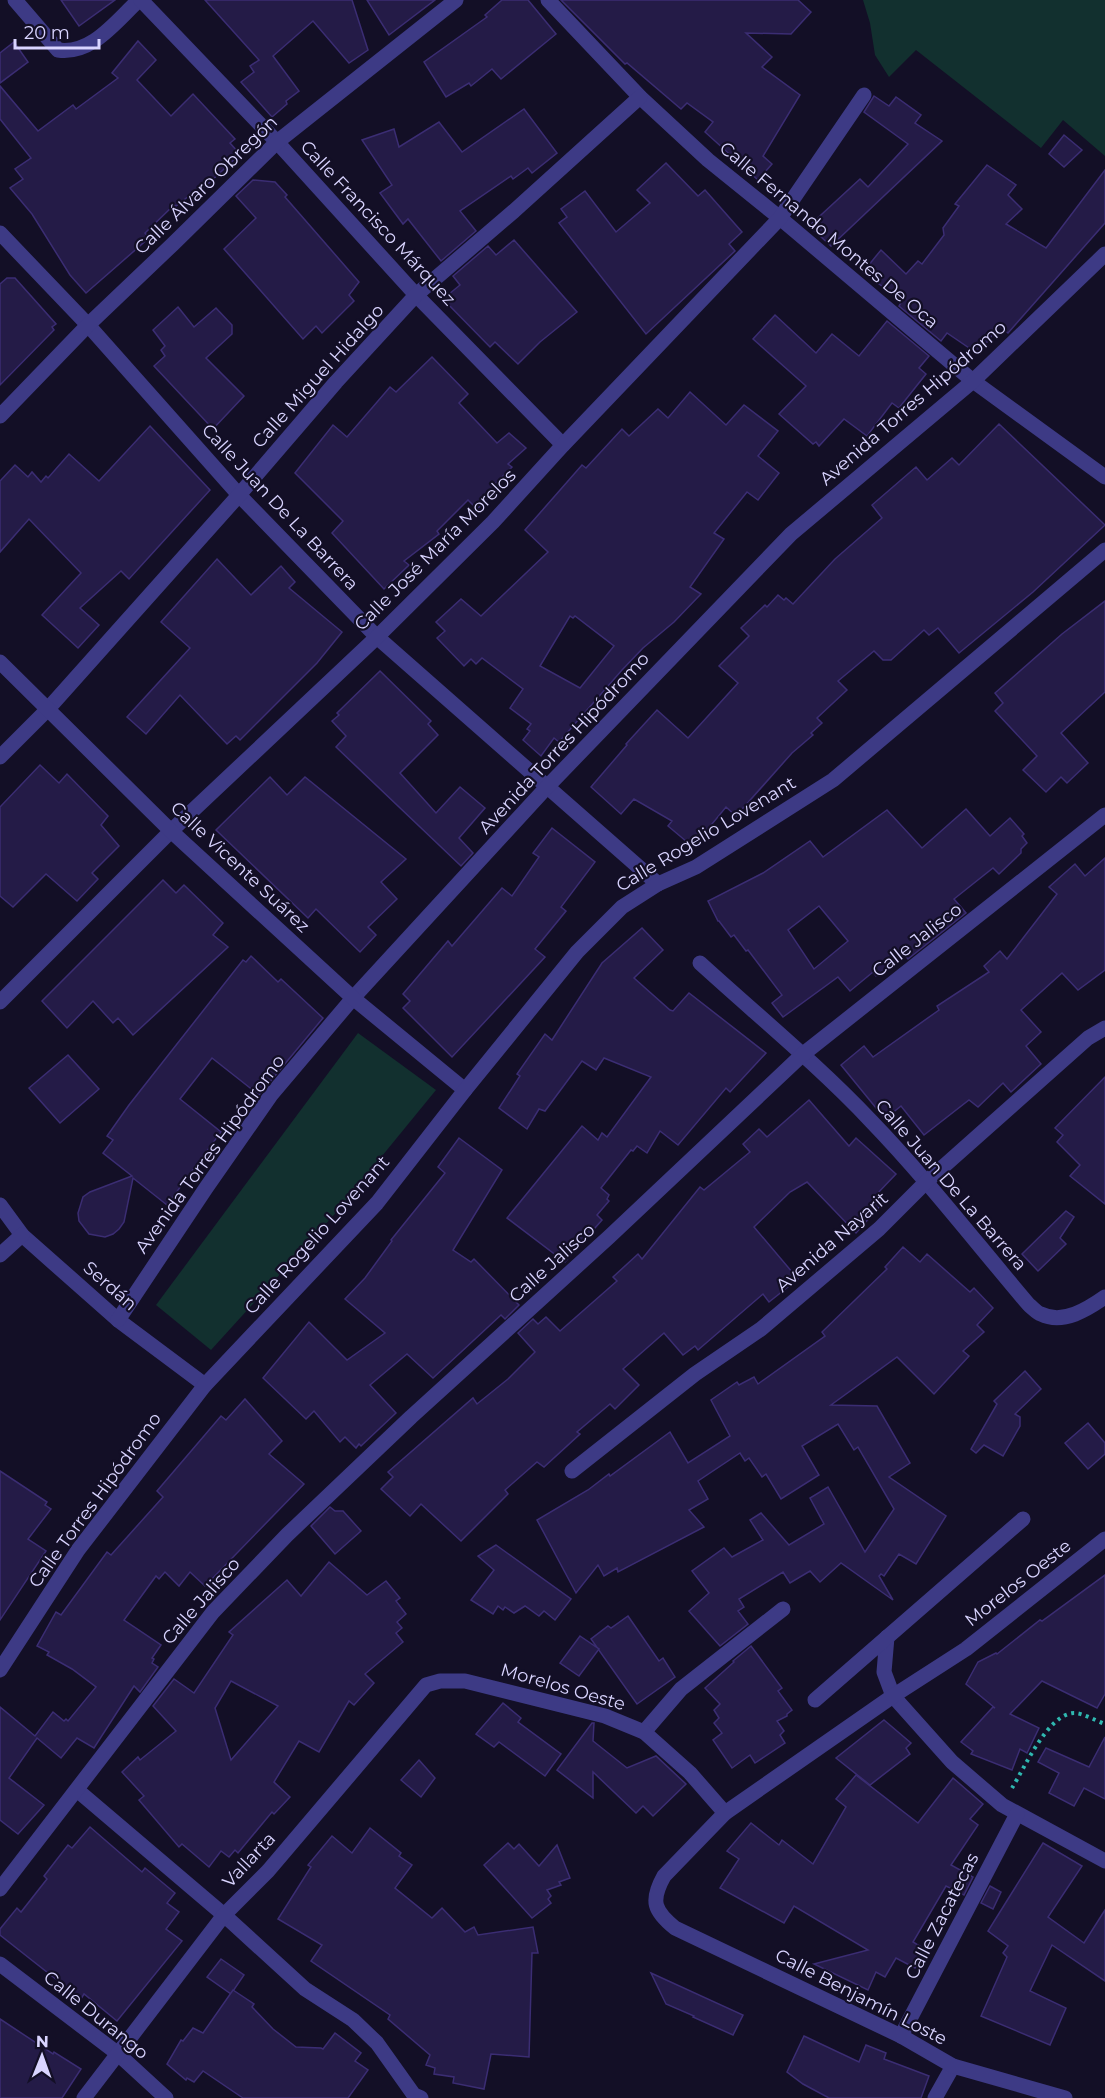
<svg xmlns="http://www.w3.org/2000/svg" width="1105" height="2098" viewBox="0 0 1105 2098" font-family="Montserrat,sans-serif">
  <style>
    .green { fill: #12302f }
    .building { fill: #241b47; stroke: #3b2d73; stroke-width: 1.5; fill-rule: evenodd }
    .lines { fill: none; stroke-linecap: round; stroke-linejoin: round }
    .path { stroke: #2fb8b0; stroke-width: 4; stroke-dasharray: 3 4.5; stroke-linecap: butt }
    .minor { stroke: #3d3a85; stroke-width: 15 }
    .tertiary { stroke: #3d3a85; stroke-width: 15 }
    .labels { text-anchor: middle; stroke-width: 4.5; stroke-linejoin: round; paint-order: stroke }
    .street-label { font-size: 18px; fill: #d9d4ff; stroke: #130f26 }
  </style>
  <rect width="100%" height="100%" fill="#130f26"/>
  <g class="green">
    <polygon points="863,0 1105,0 1105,156 1063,120 1041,148 916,50 889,77 875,55 870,23"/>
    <polygon points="358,1033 436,1090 333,1216 211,1350 156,1305"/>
  </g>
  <g class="building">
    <polygon points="61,0 115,0 79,26"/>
    <polygon points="205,0 352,0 368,50 349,63 313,21 273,56 299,91 286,101 287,104 272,117 241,82 254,72 250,66 259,60"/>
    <polygon points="367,0 435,0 389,35"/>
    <polygon points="502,0 528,0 556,34 501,79 492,69 471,86 469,83 446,97 424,62 487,17 485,15"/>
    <polygon points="561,0 798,0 811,12 791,34 746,33 772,57 762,67 800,95 763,156 772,164 758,180 705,132 713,122 687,103 681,109 627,63 625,64"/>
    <polygon points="138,41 156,60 137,80 171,116 193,94 235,139 230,143 238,152 236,154 238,156 196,195 194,192 176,206 174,205 145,233 149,238 86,293 70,275 32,214 10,188 23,179 15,169 31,158 0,119 0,86 38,131 73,105 76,109 118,78 112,73"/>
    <polygon points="14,42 28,62 0,83 0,53"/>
    <polygon points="874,96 889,106 896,97 921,115 915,123 942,141 831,246 809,226 860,179 868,187 908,144 864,112"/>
    <polygon points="524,109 557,153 532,173 528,168 513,179 511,176 460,211 476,231 441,261 408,219 403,224 380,193 392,185 362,140 394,129 399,147 439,122 462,152"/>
    <polygon points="1064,135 1082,150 1064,167 1049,154"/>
    <polygon points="666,163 698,196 705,190 742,232 729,244 735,251 646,334 559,223 567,217 561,209 585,191 616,232 650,203 637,190"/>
    <polygon points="987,165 1016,185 1008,195 1022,209 1006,224 1046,248 1105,170 1105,223 1008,333 999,326 978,354 947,333 941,341 899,306 902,301 863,272 881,250 906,274 918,261 922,264 944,235 943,228 959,206 955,204"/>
    <polygon points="253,180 275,182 287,195 285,197 359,282 349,295 354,301 322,333 316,326 303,339 224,249 256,218 236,196"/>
    <polygon points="514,240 577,312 540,342 518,364 495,342 490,347 443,299 460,285 453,276 488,246 496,255"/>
    <polygon points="7,278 15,278 56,324 52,327 54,330 0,385 0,284"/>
    <polygon points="178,307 194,327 216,308 232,325 232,334 206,358 244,396 213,429 154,366 165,356 161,350 165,346 153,330"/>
    <polygon points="775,315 816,353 832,334 859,356 887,321 929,356 919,368 926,374 899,408 892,403 867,436 844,419 819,446 816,442 813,444 779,414 806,386 753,339"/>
    <polygon points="432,357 468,394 459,403 497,443 509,433 526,448 508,464 512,467 495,484 499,489 477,509 468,500 437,531 439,534 404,561 409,565 384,589 332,533 343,521 295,473 333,425 347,437 390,387 396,392"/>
    <path d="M690 392 726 425 744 405 778 431 758 456 779 473 758 500 747 492 714 533 724 539 690 587 701 594 674 622 643 648 622 670 559 742 554 738 541 756 523 740 530 731 527 729 531 724 510 708 523 689 482 658 476 664 471 659 464 666 437 638 445 631 436 622 461 599 481 616 548 552 525 530 582 465 586 468 622 429 629 436 658 409 668 418ZM570 616 573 618 575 616 614 646 580 688 540 666Z"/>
    <polygon points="999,424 1105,525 1033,592 959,653 938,628 929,635 924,630 891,660 883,660 874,651 838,681 847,690 817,718 822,723 811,733 813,735 792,753 736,816 726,807 693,847 668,826 672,821 634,799 621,814 591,787 627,745 626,744 657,710 688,738 738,683 719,666 749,636 741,628 765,605 767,607 778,595 784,600 786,598 793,604 835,559 882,518 872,505 916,467 927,480 952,458 959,465"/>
    <polygon points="150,426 210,490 129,579 121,571 80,608 99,625 78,648 42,615 81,573 29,519 0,552 0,481 15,465 28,477 32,472 41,482 46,476 48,478 69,454 99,481"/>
    <polygon points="217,559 251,595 281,566 295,582 289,588 342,632 317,663 240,740 236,736 227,744 180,695 146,734 127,717 190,648 161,622"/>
    <polygon points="1105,601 1105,692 1061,733 1088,763 1067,783 1061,777 1046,792 1023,770 1037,756 995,711 1003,703 995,693 1062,634"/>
    <polygon points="380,671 431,721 428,724 438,735 400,773 436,813 460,787 485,808 459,838 473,853 461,866 336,747 346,736 332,721 339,715 337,713"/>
    <polygon points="40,765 59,783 67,774 108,816 101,825 119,846 92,873 98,879 77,901 46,874 13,907 0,896 0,807"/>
    <polygon points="270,777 287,795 305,777 406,859 381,882 397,899 368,927 376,935 360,952 316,909 308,918 216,830"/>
    <path d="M966 809 990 836 1010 818 1024 834 1022 836 1027 843 1021 849V853L999 874 993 868 954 899 966 913 908 959 904 954 876 976 873 972 850 991 838 977 783 1017 772 1003 782 995 748 950 746 951 734 935 731 937 719 921H718L708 901 763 873 810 841 823 857 887 810 922 848ZM819 906 848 941 814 969 788 930Z"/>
    <polygon points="552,828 595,862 561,907 566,911 535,949 545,957 452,1057 403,1008 410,1001 403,994 448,941 452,946 502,888 512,896 539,857 533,853"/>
    <polygon points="1105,858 1105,970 1078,990 1062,973 1021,1010 1041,1032 1026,1046 1041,1064 1011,1092 1003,1083 978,1107 969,1100 924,1135 901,1106 885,1119 841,1065 864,1046 873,1057 939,1010 937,1006 989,972 984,966 1000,951 1007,959 1057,894 1049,887 1075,864 1085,876"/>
    <polygon points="163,880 176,893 184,885 223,923 213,935 228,947 133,1035 118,1018 113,1023 93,1001 67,1028 42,1001"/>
    <polygon points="642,928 663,950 634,978 670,1010 673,1011 689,993 766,1053 730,1092 726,1088 678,1145 660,1131 647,1153 637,1146 633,1151 631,1150 601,1188 609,1195 607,1199 609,1201 597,1215 602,1220 565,1262 507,1218 582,1126 598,1140 602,1133 607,1137 651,1077 604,1058 596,1070 582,1061 545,1111 539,1109 527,1129 499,1108 520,1076 517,1074 545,1034 552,1040 602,963"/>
    <polygon points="251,956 278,982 281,979 323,1018 259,1095 212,1058 180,1099 221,1132 167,1205 133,1178 124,1222 119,1229 113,1234 105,1237 89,1234 79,1221 78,1213 83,1197 90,1192 132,1176 103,1153 113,1140 107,1136 129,1105 243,960 246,962"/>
    <polygon points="68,1055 99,1089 60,1123 29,1088"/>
    <polygon points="1105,1077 1105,1204 1070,1176 1080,1165 1057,1142 1063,1135 1055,1128"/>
    <polygon points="809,1100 849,1146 856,1138 896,1174 874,1197 881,1205 856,1233 807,1182 790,1192 754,1227 798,1279 769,1302 763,1294 698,1350 695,1346 683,1355 664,1333 623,1369 639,1385 615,1409 610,1404 577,1432 580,1434 544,1467 537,1462 505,1490 508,1494 461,1541 421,1504 410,1516 381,1489 393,1477 388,1472 473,1398 477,1404 508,1379 535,1352 518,1333 533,1319 538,1324 546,1317 560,1331 617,1281 613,1277 638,1254 642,1259 700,1187 704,1190 750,1152 743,1144 759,1129 767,1137"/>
    <polygon points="459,1138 502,1170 453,1250 471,1262 474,1259 519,1305 505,1319 501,1315 433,1378 407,1354 370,1385 396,1413 361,1446 359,1444 356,1448 345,1437 340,1442 314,1411 306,1419 263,1378 309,1322 347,1360 385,1333 345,1299 365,1278 392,1241 391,1240 445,1173 438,1167"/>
    <polygon points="1066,1211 1074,1217 1060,1238 1066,1244 1038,1271 1022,1254"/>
    <polygon points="903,1247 920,1262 927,1254 970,1292 974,1288 993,1308 977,1325 984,1332 963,1351 969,1356 934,1394 897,1357 831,1405 877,1406 910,1463 889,1477 946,1516 916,1564 899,1554 884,1576 881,1574 879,1576 893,1600 841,1563 820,1582 810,1571 790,1583 783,1572 739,1599 744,1607 738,1611 748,1624 720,1646 689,1611 709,1593 692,1571 724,1548 732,1557 763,1540 750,1520 761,1513 789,1545 824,1524 810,1498 828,1487 865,1552 894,1509 858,1447 854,1450 838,1424 802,1446 819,1475 781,1499 766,1474 762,1477 749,1458 745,1461 740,1453 698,1481 708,1499 689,1510 704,1527 618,1572 617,1568 604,1576 598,1565 576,1593 537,1520 588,1490 609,1474 610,1476 670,1432 688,1463 730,1436 711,1400 737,1382 739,1385 754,1377 758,1384 825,1336 822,1332 887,1269 885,1267"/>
    <polygon points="1025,1371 1041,1389 1015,1414 1020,1417 1020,1426 1003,1456 984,1445 976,1453 971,1449 997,1404 994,1401"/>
    <polygon points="245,1399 282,1441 269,1454 304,1484 205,1586 190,1572 179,1586 165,1572 159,1579 156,1576 124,1620 161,1645 152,1658 154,1659 152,1663 158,1667 140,1692 134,1686 94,1748 77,1738 61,1758 37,1738 9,1778 44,1805 18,1834 0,1820 0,1707 35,1736 53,1712 64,1721 66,1719 68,1721 96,1687 72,1669 47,1655 49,1652 37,1646 56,1612 61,1615 107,1552 111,1555 163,1497 157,1491 221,1416 226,1420"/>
    <polygon points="1088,1423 1105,1443 1105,1454 1088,1469 1065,1443"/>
    <polygon points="0,1471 47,1502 45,1505 51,1509 28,1539 46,1551 0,1620"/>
    <polygon points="330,1507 335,1511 343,1511 361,1531 335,1554 311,1526"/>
    <polygon points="496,1545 571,1599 555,1620 544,1611 539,1616 525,1606 514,1613 505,1607 503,1610 498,1606 493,1614 471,1600 494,1570 478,1556"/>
    <path d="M329 1562 367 1595 386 1581 400 1598 396 1601 406 1614 397 1622 402 1628 396 1633 403 1642 365 1674 374 1683 354 1705 349 1701 319 1752 299 1741 274 1782 290 1797 274 1814 272 1812 238 1853 235 1850 229 1857 221 1851 209 1867 182 1844 179 1847 139 1800 144 1796 122 1772 138 1757 140 1760 176 1731 153 1706 174 1679 194 1693 233 1635 229 1632 287 1580 301 1596ZM231 1681 278 1706 231 1760 215 1708Z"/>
    <polygon points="1105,1575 1105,1694 1097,1708 1042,1681 1010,1714 1039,1728 1027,1753 1020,1749 1012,1770 971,1754 973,1751 961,1742 993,1707 995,1708 966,1684 978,1662 996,1653 997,1654 1040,1620 1042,1621"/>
    <polygon points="628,1616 659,1661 663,1658 675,1677 637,1704 591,1639 608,1626 611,1628"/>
    <polygon points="580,1636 599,1649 579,1676 560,1663"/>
    <polygon points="751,1646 782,1688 778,1691 792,1710 787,1714 787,1716 777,1721 784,1731 780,1735 785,1743 755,1763 750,1755 732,1768 713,1740 722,1733 714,1723 719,1718 714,1710 720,1704 705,1688 734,1662 733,1661"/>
    <polygon points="503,1703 521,1718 518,1722 561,1754 545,1776 499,1742 494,1747 476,1734"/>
    <polygon points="884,1720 911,1743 906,1748 910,1754 870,1785 836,1758"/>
    <polygon points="592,1723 594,1723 593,1741 627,1768 656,1756 686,1784 653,1816 643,1806 636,1813 593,1772 593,1798 557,1770"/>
    <polygon points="1105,1737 1105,1799 1084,1788 1074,1806 1049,1793 1059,1773 1038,1762 1046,1748 1089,1767"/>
    <polygon points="419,1760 435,1778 421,1797 401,1780"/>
    <polygon points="856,1775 918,1823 953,1778 983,1804 970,1819 978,1825 951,1865 973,1877 964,1895 946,1886 913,1942 926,1950 915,1968 896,1958 885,1977 876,1972 868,1990 814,1964 868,1950 794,1906 784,1923 720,1888 739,1859 727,1851 751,1823 779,1845 782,1840 813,1864 846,1807 836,1799"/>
    <polygon points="90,1827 142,1872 145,1868 175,1893 167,1903 179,1912 166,1929 182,1941 117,2021 84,1994 81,1999 0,1935 0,1929 17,1908 21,1912 47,1879 44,1876 68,1845 72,1848"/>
    <polygon points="370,1828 401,1853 399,1856 412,1865 395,1888 432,1918 442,1908 465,1932 474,1927 478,1935 533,1927 538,1953 532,1953 529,2057 491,2054 484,2089 453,2083 454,2077 434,2074 435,2068 426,2065 430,2055 388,2019 390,2015 311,1961 322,1945 278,1919 311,1867 308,1865 332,1836 352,1853"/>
    <polygon points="508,1843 514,1849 519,1844 539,1866 557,1845 570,1878 559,1882 561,1885 547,1890 551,1896 548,1899 551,1903 532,1918 484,1865"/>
    <polygon points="1043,1843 1082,1866 1048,1917 1084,1943 1105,1910 1105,1981 1052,1945 1030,1991 1066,2008 1050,2045 981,2016 1007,1957 1003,1953 1008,1946 988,1931"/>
    <polygon points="990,1886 1001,1892 993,1909 981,1903"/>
    <polygon points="221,1959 244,1975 231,1994 207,1977"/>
    <polygon points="651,1973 743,2015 733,2035 693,2017 694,2016 666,2004"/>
    <polygon points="233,1990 254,2004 252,2007 273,2029 296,2047 321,2048 323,2049 335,2033 361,2053 355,2061 368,2070 348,2098 243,2098 203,2071 194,2082 187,2078 186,2080 167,2064 181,2040 183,2041 193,2028 203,2033"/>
    <polygon points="0,2019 53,2054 54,2052 81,2069 62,2098 0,2098"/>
    <polygon points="804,2036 859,2062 866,2045 886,2053 884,2059 929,2076 921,2098 829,2098 803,2084 787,2072"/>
  </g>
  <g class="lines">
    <path class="path" d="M1012 1788C1025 1767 1048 1714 1074 1713 1083 1713 1096 1721 1105 1724"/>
    <g class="minor">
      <path d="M15 0 58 50C92 55 116 21 139 0"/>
      <polyline points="141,0 277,142 416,295 563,445"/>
      <polyline points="548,0 640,97 708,160 780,218 973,381 1105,477"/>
      <polyline points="0,233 88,325 239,495 377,637 658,884"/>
      <polyline points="0,416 88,325 173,244 277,142 456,0"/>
      <polyline points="0,757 47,710 239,495 336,382 416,295 514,211 640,97"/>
      <path d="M700 963C757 1015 818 1065 871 1121 927 1179 977 1244 1029 1305 1033 1308 1037 1313 1041 1314 1063 1325 1088 1309 1105 1297"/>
      <polyline points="0,1002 171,831 377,637 493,522 563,445 780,218 864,95"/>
      <polyline points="0,1205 22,1235 118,1320 205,1385"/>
      <polyline points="0,1255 22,1235"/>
      <polyline points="118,1320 206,1188 271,1095 353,998 546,788 791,534 973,381 1105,254"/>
      <polyline points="572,1471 695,1374 761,1329 879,1229 926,1182 1088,1038 1105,1028"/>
      <polyline points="887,1637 884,1672 893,1696 952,1762 1002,1805 1105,1861"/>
      <polyline points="815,1700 1023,1519"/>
      <polyline points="644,1732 681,1689 783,1609"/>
      <polyline points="77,1790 224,1915 305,1989 353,2020 377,2043 414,2095 421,2098"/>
      <polyline points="0,1889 213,1612 287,1535 411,1417 609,1237 802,1055 1105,815"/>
      <polyline points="0,1964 117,2053 166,2098"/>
      <polyline points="901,2036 1017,1814"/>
      <polyline points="84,2098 224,1915 268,1871 426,1685 440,1681 465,1681 605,1716 644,1732 690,1773 725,1813"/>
      <polyline points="935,2098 953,2066"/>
      <path d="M1065 2098 953 2066 901 2036 675 1928C654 1911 650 1901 664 1876L725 1813 893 1696 966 1649 1105 1539"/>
    </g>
    <g class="tertiary">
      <polyline points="0,662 171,831 353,998 465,1090"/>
      <polyline points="0,1670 78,1550 205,1385 377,1203 465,1090 577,952 622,907 658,884 696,867 833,780 1105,550"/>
    </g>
  </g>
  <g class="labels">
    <g class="street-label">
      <text transform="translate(206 185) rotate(-44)" y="6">Calle Álvaro Obregón</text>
      <text transform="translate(378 223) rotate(47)" y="6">Calle Francisco Márquez</text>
      <text transform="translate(829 235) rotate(40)" y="6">Calle Fernando Montes De Oca</text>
      <text transform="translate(318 376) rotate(-48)" y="6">Calle Miguel Hidalgo</text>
      <text transform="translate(913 403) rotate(-41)" y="6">Avenida Torres Hipódromo</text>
      <text transform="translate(280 507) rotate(47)" y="6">Calle Juan De La Barrera</text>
      <text transform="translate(435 550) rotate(-45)" y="6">Calle José María Morelos</text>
      <text transform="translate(564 743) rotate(-47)" y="6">Avenida Torres Hipódromo</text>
      <text transform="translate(706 834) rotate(-31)" y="6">Calle Rogelio Lovenant</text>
      <text transform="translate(240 867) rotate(43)" y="6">Calle Vicente Suárez</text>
      <text transform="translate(917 940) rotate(-38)" y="6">Calle Jalisco</text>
      <text transform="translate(210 1154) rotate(-54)" y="6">Avenida Torres Hipódromo</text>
      <text transform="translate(951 1185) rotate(49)" y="6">Calle Juan De La Barrera</text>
      <text transform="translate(317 1235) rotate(-48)" y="6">Calle Rogelio Lovenant</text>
      <text transform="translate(832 1242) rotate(-41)" y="6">Avenida Nayarit</text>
      <text transform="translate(552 1263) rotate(-42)" y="6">Calle Jalisco</text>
      <text transform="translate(110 1286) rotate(41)" y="6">Serdán</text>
      <text transform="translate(95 1500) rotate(-54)" y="6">Calle Torres Hipódromo</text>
      <text transform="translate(1018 1583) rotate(-38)" y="6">Morelos Oeste</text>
      <text transform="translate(201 1601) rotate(-49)" y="6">Calle Jalisco</text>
      <text transform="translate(563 1687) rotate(16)" y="6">Morelos Oeste</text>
      <text transform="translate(249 1860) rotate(-47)" y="6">Vallarta</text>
      <text transform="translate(942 1916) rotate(-63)" y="6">Calle Zacatecas</text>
      <text transform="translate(861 1997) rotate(27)" y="6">Calle Benjamín Loste</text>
      <text transform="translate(96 2015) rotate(39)" y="6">Calle Durango</text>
    </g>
  </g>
  <g transform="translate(42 2056) rotate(1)" stroke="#130f26" stroke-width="4.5" paint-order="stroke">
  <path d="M0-4.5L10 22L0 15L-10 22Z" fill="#d9d4ff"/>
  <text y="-9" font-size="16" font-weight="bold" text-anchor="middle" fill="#d9d4ff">N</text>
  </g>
  <path d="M15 39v9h84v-9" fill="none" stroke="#d9d4ff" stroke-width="3"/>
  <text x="24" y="39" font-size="18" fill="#d9d4ff" stroke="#130f26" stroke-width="4.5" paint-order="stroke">20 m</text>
</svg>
